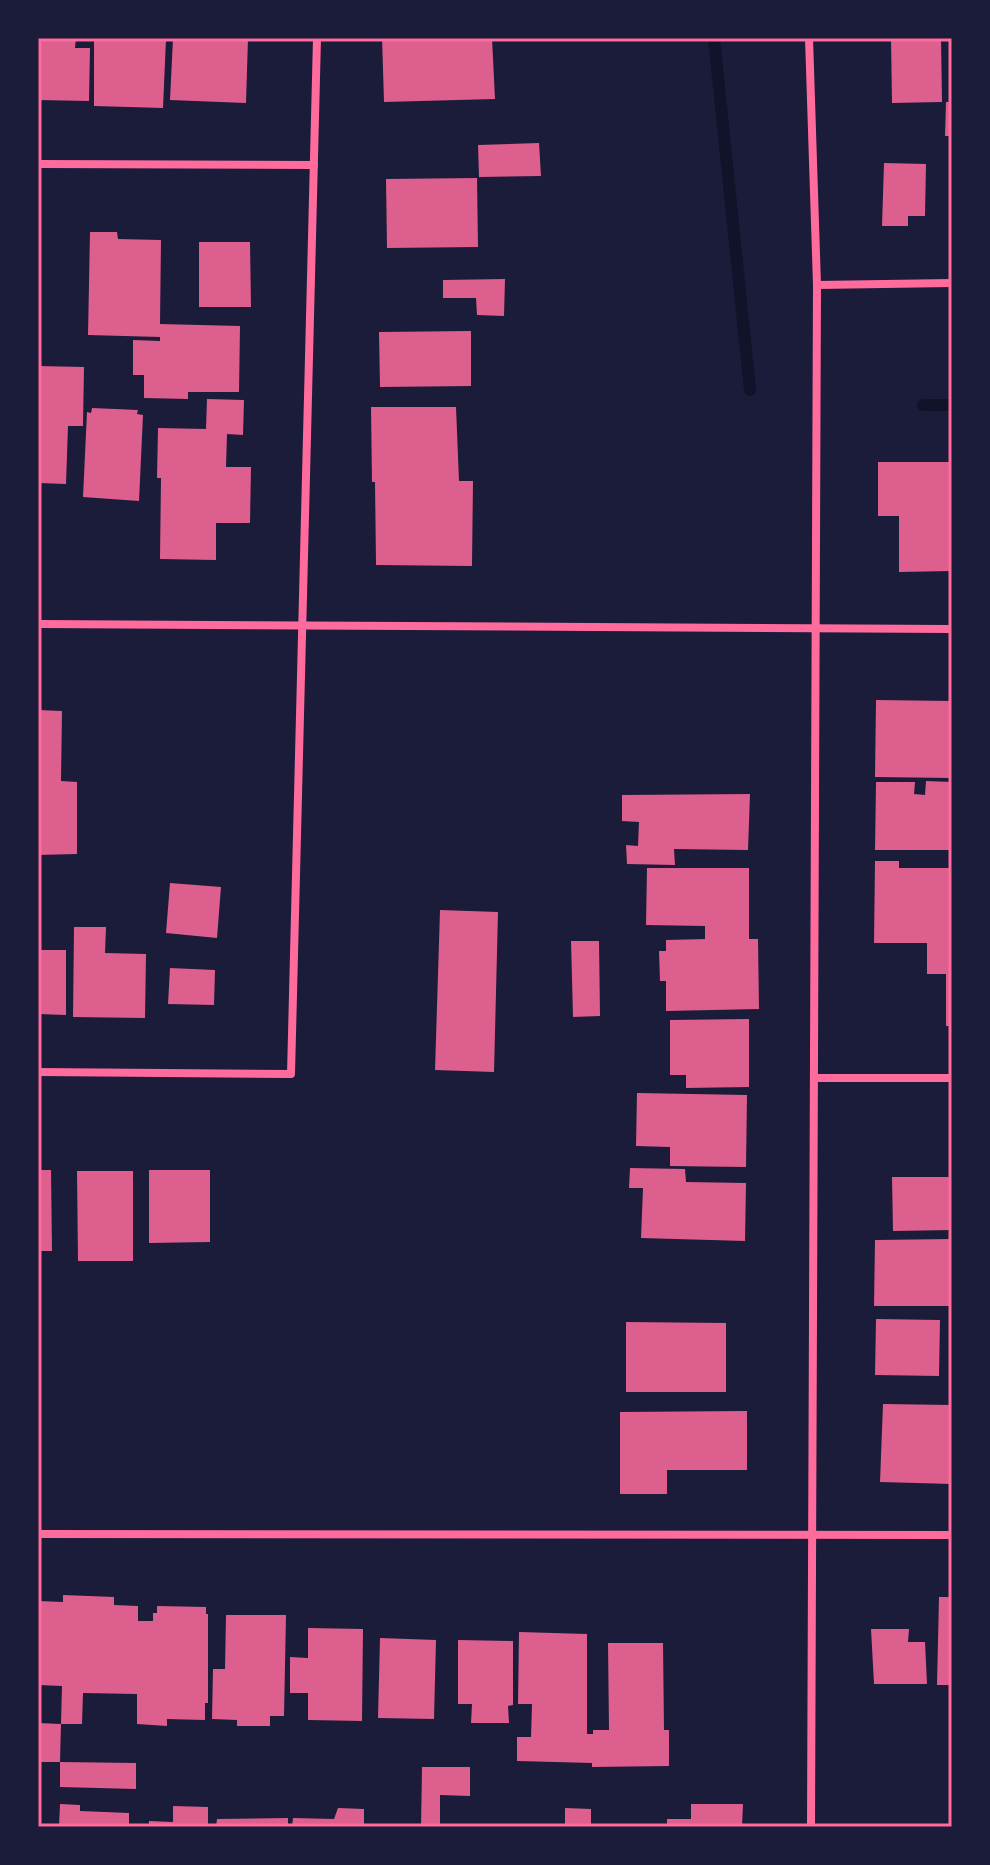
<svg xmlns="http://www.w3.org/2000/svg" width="990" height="1865" viewBox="0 0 990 1865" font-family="Cabin,sans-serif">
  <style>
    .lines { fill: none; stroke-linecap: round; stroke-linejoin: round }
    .stream { stroke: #12122b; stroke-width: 12 }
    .building { fill: #dd5f8e }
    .minor { stroke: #ff6b9d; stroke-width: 8 }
    .neatline { fill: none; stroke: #ff6b9d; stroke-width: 3 }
  </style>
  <rect width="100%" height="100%" fill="#1b1b3a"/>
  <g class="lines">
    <g class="stream">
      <polyline points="714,38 750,390"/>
      <polyline points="923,405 952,405"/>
    </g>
  </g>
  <g class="building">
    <polygon points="38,38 76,38 75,48 90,48 89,101 38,100"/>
    <polygon points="94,38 166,39 163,108 94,106"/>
    <polygon points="173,38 248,38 246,103 170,100"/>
    <polygon points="382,38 492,38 495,99 384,102"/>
    <polygon points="891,38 941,38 942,102 892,103"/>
    <polygon points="946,102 952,102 952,136 945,136"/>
    <polygon points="539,143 541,176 479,177 478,145"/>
    <polygon points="884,163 926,164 925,216 908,216 908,226 882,226"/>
    <polygon points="477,178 478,247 387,248 386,179"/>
    <polygon points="90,232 117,232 118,239 161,240 160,324 240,326 239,392 188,392 188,399 144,398 144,375 133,375 133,340 160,341 160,337 88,335"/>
    <polygon points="199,242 250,242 251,307 199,307"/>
    <polygon points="505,279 504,316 477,315 476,298 443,298 443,280"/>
    <polygon points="471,331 471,386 380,387 379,332"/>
    <polygon points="38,366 84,367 83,426 68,426 66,484 38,483"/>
    <polygon points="207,399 244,400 243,435 227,434 226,467 251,467 250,523 216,523 216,560 160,559 161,478 157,478 158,428 206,429"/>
    <polygon points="371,407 456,407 459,481 473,481 472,566 376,565 375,482 372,482"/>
    <polygon points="92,408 138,410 137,414 143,415 139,501 83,497 87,412 91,413"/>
    <polygon points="878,462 952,462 952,571 899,572 899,516 878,516"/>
    <polygon points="876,700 952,701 952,778 875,777"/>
    <polygon points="38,710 62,711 61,781 77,782 77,854 38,855"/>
    <polygon points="926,781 952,782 952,850 875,850 876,782 915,782 914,794 925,795"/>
    <polygon points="750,794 748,850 674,849 675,865 627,864 626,845 638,846 639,822 622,821 622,795"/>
    <polygon points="875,861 899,861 899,868 952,868 952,1026 946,1026 946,974 927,974 927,943 874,943"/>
    <polygon points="647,868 749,868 749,939 758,939 759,1009 666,1011 666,981 660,981 659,951 666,951 666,940 705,939 705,926 646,925"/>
    <polygon points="170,883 221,887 217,938 166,933"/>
    <polygon points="440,910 498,912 494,1072 435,1070"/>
    <polygon points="74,927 106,927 105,953 146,954 145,1018 73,1017"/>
    <polygon points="571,941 599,941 600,1016 573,1017"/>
    <polygon points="38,950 66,950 66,1015 38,1014"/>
    <polygon points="170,968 215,970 214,1005 168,1004"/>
    <polygon points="749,1019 749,1087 686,1088 686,1075 670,1075 670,1020"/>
    <polygon points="637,1093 747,1095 746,1167 670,1166 670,1147 636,1146"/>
    <polygon points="630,1168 685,1169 686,1182 746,1183 745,1241 641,1238 643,1188 629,1188"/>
    <polygon points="38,1170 51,1170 52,1251 38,1251"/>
    <polygon points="149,1170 210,1170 210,1242 149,1243"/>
    <polygon points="77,1171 133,1171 133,1261 78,1261"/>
    <polygon points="892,1177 952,1177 952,1230 893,1231"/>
    <polygon points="952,1239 952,1306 874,1306 875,1240"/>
    <polygon points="876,1319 940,1320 939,1376 875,1375"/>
    <polygon points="626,1322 726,1323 726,1392 626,1392"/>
    <polygon points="883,1404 952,1405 952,1484 880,1482"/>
    <polygon points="747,1411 747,1470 667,1470 667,1494 620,1494 620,1412"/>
    <polygon points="63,1595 114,1597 114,1605 138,1606 138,1621 153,1621 153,1613 157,1613 157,1606 206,1607 206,1614 208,1614 208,1703 205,1703 205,1720 167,1719 167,1726 137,1724 137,1694 83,1693 82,1724 61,1724 62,1686 38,1685 38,1601 63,1602"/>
    <polygon points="939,1597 952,1597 952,1685 937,1685"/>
    <polygon points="226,1615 286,1615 284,1716 270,1716 270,1726 237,1726 237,1720 212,1719 213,1669 225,1669"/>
    <polygon points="308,1628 363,1629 362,1721 308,1720 308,1693 290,1693 290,1657 308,1658"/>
    <polygon points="871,1629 909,1629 908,1642 925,1642 927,1684 874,1684"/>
    <polygon points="519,1632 587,1634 587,1734 593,1734 593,1730 609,1730 608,1643 663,1643 664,1730 669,1730 669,1766 592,1767 592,1763 517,1761 517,1737 531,1737 532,1704 518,1704"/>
    <polygon points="380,1638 436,1640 434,1719 378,1718"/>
    <polygon points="458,1640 513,1641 513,1705 508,1706 509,1723 471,1723 472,1704 458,1704"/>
    <polygon points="38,1723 61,1724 60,1762 38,1762"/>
    <polygon points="60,1762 136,1763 136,1789 60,1787"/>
    <polygon points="422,1767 470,1767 470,1796 440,1795 440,1827 421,1827"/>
    <polygon points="60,1804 80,1805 80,1811 129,1813 129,1827 59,1827"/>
    <polygon points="691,1804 743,1804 742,1827 667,1827 667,1819 691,1819"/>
    <polygon points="173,1806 208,1807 208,1827 149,1827 149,1821 173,1822"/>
    <polygon points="338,1808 364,1809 364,1827 292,1827 293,1818 334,1819"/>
    <polygon points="565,1808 591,1809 591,1827 565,1827"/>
    <polygon points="288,1818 288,1827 216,1827 217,1819"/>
  </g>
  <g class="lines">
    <g class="minor">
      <polyline points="809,38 817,285 811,1827"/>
      <polyline points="38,164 314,165"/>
      <polyline points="817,285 952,283"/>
      <polyline points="38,624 952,629"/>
      <polyline points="38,1072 291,1074 317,38"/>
      <polyline points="814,1078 952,1078"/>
      <polyline points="38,1534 952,1535"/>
    </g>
  </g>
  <rect width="990" height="1865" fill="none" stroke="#1b1b3a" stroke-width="80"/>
  <rect x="40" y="40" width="910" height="1785" class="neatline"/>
</svg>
